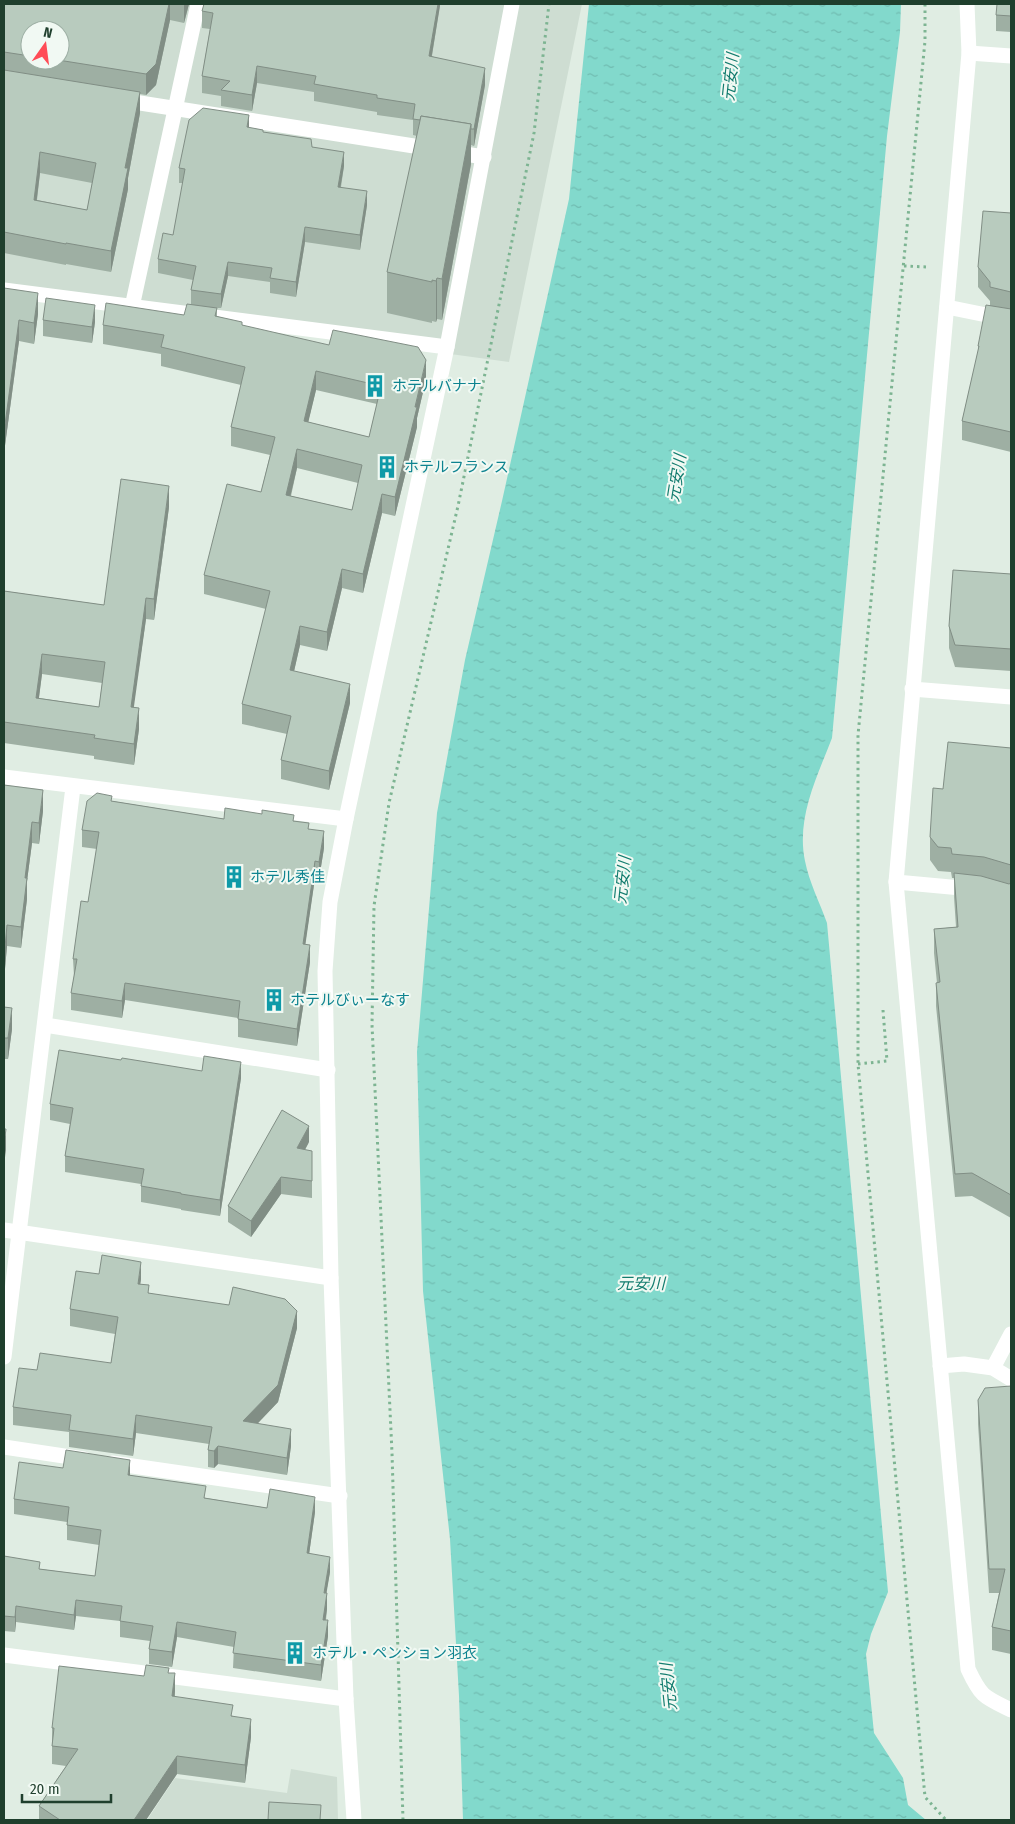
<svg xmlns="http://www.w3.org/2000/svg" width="1015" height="1824" viewBox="0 0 1015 1824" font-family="'Fira Sans Condensed','Noto Sans JP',sans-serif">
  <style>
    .built { fill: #ceddd2; fill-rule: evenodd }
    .water { fill: url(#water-ripples) }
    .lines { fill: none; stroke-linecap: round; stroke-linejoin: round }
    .path { stroke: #7db492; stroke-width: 3; stroke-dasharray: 2.5 4; stroke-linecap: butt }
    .minor { stroke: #fff; stroke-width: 15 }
    .tertiary { stroke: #fff; stroke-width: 15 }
    .wall { fill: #9eafa3; fill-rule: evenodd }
    .shaded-wall { fill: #818e85 }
    .building { fill: #b8cbbe; stroke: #818e85; fill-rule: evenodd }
    .labels { text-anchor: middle; stroke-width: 4; stroke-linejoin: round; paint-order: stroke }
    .culture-label { font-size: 15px; fill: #0d838f; stroke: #f1f9f3; text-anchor: start }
    .water-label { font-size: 16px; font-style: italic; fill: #127c6e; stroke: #f1f9f3 }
  </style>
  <defs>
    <pattern id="water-ripples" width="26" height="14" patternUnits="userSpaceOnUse" patternTransform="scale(1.25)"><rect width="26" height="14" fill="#82d9cc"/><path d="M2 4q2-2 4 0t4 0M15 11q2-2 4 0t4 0" fill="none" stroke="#70bbb0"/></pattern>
  </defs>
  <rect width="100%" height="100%" fill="#e0ede3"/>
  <g class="built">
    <path d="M4 4H582L509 362 4 293ZM30 30H60V60H30Z"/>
    <polygon points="291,1769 337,1777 338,1820 147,1820 175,1778 287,1793"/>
  </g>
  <path class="water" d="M589 4H901L900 32 887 136 832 738C817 777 796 818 805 861 809 882 820 903 827 923L888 1592 871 1634 866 1654 874 1733 903 1778 908 1805 926 1820H463L459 1696 450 1539 423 1291 417 1052 437 813 465 660 502 501 569 199Z"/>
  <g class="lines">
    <g class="path">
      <polyline points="925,4 925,41 858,735 858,1064 925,1797 946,1820"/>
      <polyline points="904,266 928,267"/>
      <polyline points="858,1064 887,1061 883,1010"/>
      <polyline points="403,1820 392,1453 372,1025 374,906 389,803 458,506 534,133 549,4"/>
    </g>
    <g class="minor">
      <polyline points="969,53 1011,56"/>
      <polyline points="121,100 484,157"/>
      <polyline points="4,290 447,347"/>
      <polyline points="132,307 198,4"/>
      <polyline points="947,307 1011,320"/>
      <polyline points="912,689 1011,697"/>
      <polyline points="4,777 346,819"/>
      <polyline points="896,882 983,890 1011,898"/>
      <polyline points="45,1025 328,1070"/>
      <polyline points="4,1230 331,1278"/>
      <polyline points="4,1357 73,787"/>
      <polyline points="940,1366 964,1364 993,1368 1011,1379"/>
      <polyline points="993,1368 1011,1334"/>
      <polyline points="4,1447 84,1459"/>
      <polyline points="112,1463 340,1496"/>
      <polyline points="4,1655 346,1699"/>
      <polyline points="354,1820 346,1699 331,1278 325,971 330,902 346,819 447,347 512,4"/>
    </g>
    <path class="tertiary" d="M967 4 969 53 896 882 968 1669C981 1697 984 1697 1011 1710"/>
  </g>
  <g class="wall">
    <path d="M4 4H189L184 23 170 20 156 85 146 95 140 94V113L128 178V189L111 272 66 264V265L4 253V254ZM30 30 60 60H30ZM40 173 92 183 87 210 37 200Z"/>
    <polygon points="440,4 432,56 485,85 474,146 471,145 471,164 442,320 437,319 436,322 432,321 432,323 387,313 387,272 417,136 413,135 413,120 377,115 377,112 314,101 314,92 257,83 252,111 221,106 221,96 202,93 202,76 210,29 202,28 202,11"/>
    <polygon points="1011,4 1011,32 996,31 996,15"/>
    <path d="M249 128 312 147 344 166 341 187 367 205 360 250 305 242 296 297 270 293V282L228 276 221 308H217V316L242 325 426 379 417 418V427L395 516 382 513 363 593 342 588 327 651 300 645 294 671 350 703 329 790 281 779V760L287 734 242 724V704L266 609 204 594V575L261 492 270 455 231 446V427L241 385 161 366V354L103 344V325L184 315 191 304V290L193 280 158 273V259L173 235 183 183H179V168ZM316 390 377 404 369 437 308 422ZM297 468 358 483 352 510 291 496Z"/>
    <polygon points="1011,213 1011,452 962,440 962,421 978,352 978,346 990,306 990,301 978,287 978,267"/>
    <polygon points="4,288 38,314 34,344 19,341 4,453"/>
    <polygon points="43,320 95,322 92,343 43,336"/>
    <path d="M169 507 154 620 146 619 133 707 139 729 134 765 94 759V756L4 743V591L104 605ZM42 674 102 683 99 707 39 698Z"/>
    <polygon points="1011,574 1011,671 955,667 949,648 949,626"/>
    <polygon points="1011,748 1011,1218 972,1196 955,1197 936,1006 936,983 937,983 934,953 934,929 956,927 954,897 954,878 952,878 951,872 938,871 930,860 930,837 943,789"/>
    <polygon points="4,785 43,811 39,844 32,843 27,881 27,899 21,948 7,946 4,980"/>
    <polygon points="112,801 224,819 294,821 309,829 324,848 319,879 315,878 305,944 310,962 297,1046 238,1037 238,1018 125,1000 122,1018 71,1010 71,993 74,976 73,959 88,902 97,849 82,847 82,830"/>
    <polygon points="4,1007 12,1029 8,1059 4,1059"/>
    <polygon points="241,1078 220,1216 181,1210 181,1209 141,1202 141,1184 65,1172 65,1156 70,1124 50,1120 50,1104"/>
    <polygon points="309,1142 305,1150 312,1151 312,1198 281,1194 251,1237 228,1222 228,1206"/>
    <polygon points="99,1274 141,1279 140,1284 149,1293 297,1328 278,1402 257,1424 291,1446 287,1475 218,1464 214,1468 208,1467 208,1450 209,1444 136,1433 133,1456 69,1447 69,1432 13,1425 13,1407 37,1370 111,1363 115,1334 70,1326 70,1309"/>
    <polygon points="1011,1386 1011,1654 992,1650 992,1627 999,1593 989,1593 978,1424 978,1400"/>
    <polygon points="63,1468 130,1475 206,1498 267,1508 315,1512 309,1554 330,1572 326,1593 327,1609 326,1620 328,1636 321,1681 233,1668 234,1647 177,1637 172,1667 149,1664 149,1649 150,1641 120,1637 120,1621 76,1616 74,1630 16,1622 15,1632 4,1631 4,1556 40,1569 95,1576 99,1545 67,1540 67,1522 14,1514 14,1499"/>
    <polygon points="169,1673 175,1691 175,1697 233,1716 251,1737 245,1783 177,1774 146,1820 39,1820 39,1806 66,1766 52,1764 52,1728 144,1676"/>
  </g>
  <g class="shaded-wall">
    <polygon points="169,4 170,4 170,20 156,85 146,95 146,74"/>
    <polygon points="184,4 189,4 184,23"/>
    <polygon points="438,4 440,4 440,6 429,72 429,56"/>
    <polygon points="257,66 257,83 252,111 252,95"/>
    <polygon points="485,68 485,85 474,146 474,129"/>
    <polygon points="140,92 140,113 128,178 128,189 111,272 111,251 125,168"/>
    <polygon points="249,115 249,130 247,127"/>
    <polygon points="471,124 471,164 442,320 442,279"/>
    <polygon points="40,152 40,173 34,221 34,200"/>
    <polygon points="344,152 344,166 338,201 338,187"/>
    <polygon points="367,191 367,205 360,250 360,235"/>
    <polygon points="305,227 305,242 296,297 296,282"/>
    <polygon points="228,262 228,276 221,308 221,294"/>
    <polygon points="437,278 437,319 436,322 436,281"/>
    <polygon points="38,293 38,314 34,344 34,323"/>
    <polygon points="95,305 95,322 92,343 92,327"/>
    <polygon points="19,320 19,341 4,453 4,432"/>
    <polygon points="426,360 426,379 417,418 417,427 395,516 395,497"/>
    <polygon points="316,371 316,390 304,440 304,421"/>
    <polygon points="297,449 297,468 286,514 286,495"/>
    <polygon points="169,486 169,507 154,620 154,599"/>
    <polygon points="382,494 382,513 363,593 363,574"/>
    <polygon points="342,569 342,588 327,651 327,632"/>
    <polygon points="146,598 146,619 131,728 131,707"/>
    <polygon points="300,626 300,645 290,689 290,670"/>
    <polygon points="42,654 42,674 36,719 36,698"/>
    <polygon points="350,684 350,703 329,790 329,771"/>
    <polygon points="139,708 139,729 134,765 134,744"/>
    <polygon points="43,790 43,811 39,844 39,823"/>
    <polygon points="32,822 32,843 27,881 27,899 21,948 21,927 25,878"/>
    <polygon points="324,831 324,848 319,879 319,862"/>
    <polygon points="315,861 315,878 303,961 303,944"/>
    <polygon points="7,925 7,946 4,980 4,959"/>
    <polygon points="310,945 310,962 297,1046 297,1029"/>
    <polygon points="125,983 125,1000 122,1018 122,1001"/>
    <polygon points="12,1008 12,1029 8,1059 8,1038"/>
    <polygon points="241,1062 241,1078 220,1216 220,1200"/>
    <polygon points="309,1126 309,1142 297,1164 297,1148"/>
    <polygon points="6,1129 6,1150 4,1165 4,1144"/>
    <polygon points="281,1177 281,1194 251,1237 251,1221"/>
    <polygon points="141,1262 141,1279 138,1301 138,1284"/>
    <polygon points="297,1311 297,1328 278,1402 243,1439 243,1421"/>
    <polygon points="136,1415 136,1433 133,1456 133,1439"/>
    <polygon points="291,1429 291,1446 287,1475 287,1458"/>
    <polygon points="218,1446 218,1464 214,1468 214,1451"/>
    <polygon points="130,1460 130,1475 128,1475"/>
    <polygon points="315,1497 315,1512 307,1569 307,1553"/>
    <polygon points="330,1557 330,1572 324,1608 324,1593"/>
    <polygon points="327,1593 327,1609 323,1635 323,1620"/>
    <polygon points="76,1600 76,1616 74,1630 74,1615"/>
    <polygon points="16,1606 16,1622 15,1632 15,1617"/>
    <polygon points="328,1620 328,1636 321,1681 321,1665"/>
    <polygon points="177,1622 177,1637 172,1667 172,1652"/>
    <polygon points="175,1673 175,1691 172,1714 172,1696"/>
    <polygon points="251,1719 251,1737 245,1783 245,1765"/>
    <polygon points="177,1756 177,1774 146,1820 134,1820"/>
  </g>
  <g class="building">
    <polygon points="4,4 169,4 156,64 146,74 58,60 60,60 60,30 30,30 30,56 4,52"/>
    <polygon points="204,4 438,4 429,56 485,68 474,129 471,129 471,124 421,116 420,120 413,119 415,104 377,98 377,95 314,84 316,76 257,66 252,95 221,90 230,81 202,76 213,13 202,11"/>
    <polygon points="997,4 1011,4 1011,16 996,15"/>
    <path d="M4 70 140 92 125 168H128L111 251 66 243V244L4 232V233ZM40 152 96 163 87 210 34 200Z"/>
    <polygon points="203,108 249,115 247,127 263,130 263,132 311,139 312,147 344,152 338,187 367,191 360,235 305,227 296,282 270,278 272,268 228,262 221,294 191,290 196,266 158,259 163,233 173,235 185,169 179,168 189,120"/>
    <polygon points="421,116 471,124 442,279 437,278 436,281 432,280 432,282 387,272"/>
    <polygon points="983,211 1011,213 1011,292 990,287 990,282 978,267"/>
    <polygon points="4,288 38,293 34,323 19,320 4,432"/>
    <polygon points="46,298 95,305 92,327 43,320"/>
    <path d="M106 303 184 315 187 304 217 308 215 316 242 322V325L329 345 333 330 418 347 426 360 415 407H417L395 497 382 494 363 574 342 569 327 632 300 626 290 670 350 684 329 771 281 760 291 716 242 704 270 591 204 575 227 484 261 492 275 437 231 427 245 367 161 347 164 335 103 325ZM316 371 381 386 369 437 304 421ZM297 449 362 465 352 510 286 495Z"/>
    <polygon points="986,305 1011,309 1011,432 962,421 979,346 978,346"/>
    <path d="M121 479 169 486 154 599 146 598 131 707 139 708 134 744 94 738 95 735 4 722V591L104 605ZM42 654 105 662 99 707 36 698Z"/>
    <polygon points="953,570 1011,574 1011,649 955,645 949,626"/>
    <polygon points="948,742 1011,748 1011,865 984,857 952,854 951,848 938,847 930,837 933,788 943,789"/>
    <polygon points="4,785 43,790 39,823 32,822 25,878 27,878 21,927 7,925 4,959"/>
    <polygon points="97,793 112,796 111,801 224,819 225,808 262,814 262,810 294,815 293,821 309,823 308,829 324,831 319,862 315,861 303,944 310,945 297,1029 238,1019 240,1001 125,983 122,1001 71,993 77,959 73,959 81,901 88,902 99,832 82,830 87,801"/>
    <polygon points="954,873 981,876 1009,884 1011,883 1011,1195 972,1173 955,1174 936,983 940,982 934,929 958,927"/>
    <polygon points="4,1007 12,1008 8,1038 4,1038"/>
    <polygon points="59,1050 121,1060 122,1058 202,1071 204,1056 241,1062 220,1200 181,1194 181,1193 141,1186 144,1169 65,1156 73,1108 50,1104"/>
    <polygon points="282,1110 309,1126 297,1148 312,1151 312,1181 281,1177 251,1221 228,1206"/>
    <polygon points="4,1129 6,1129 4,1144"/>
    <polygon points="102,1255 141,1262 138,1284 149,1285 148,1293 229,1305 233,1287 285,1299 297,1311 278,1385 243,1421 291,1429 287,1458 218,1446 214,1451 208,1450 212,1427 136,1415 133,1439 69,1430 71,1415 13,1407 19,1368 37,1370 40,1353 111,1363 118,1317 70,1309 76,1271 99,1274"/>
    <polygon points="1011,1386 1011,1631 992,1627 1005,1569 989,1569 978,1400 985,1388"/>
    <polygon points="66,1450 130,1460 128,1475 206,1486 204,1498 267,1508 270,1489 315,1497 307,1553 330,1557 324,1593 327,1593 323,1620 328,1620 321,1665 233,1653 236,1632 177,1622 172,1652 149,1649 153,1626 120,1621 122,1606 76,1600 74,1615 16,1606 15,1617 4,1616 4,1556 40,1562 39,1569 95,1576 101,1530 67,1525 69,1507 14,1499 19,1462 63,1468"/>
    <polygon points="146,1665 169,1668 168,1673 175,1673 172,1696 233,1705 231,1716 251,1719 245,1765 177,1756 134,1820 60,1820 39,1806 78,1749 52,1746 54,1728 52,1728 59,1666 144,1676"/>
    <polygon points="269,1802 321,1805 320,1820 268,1820"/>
  </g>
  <defs>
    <symbol id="building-bare" viewBox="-9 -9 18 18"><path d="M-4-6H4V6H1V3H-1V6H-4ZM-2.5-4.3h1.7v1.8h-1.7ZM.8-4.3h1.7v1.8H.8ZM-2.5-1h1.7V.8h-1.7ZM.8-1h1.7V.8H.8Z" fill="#0f9aa8" stroke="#f1f9f3" stroke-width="2.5" paint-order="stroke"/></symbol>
  </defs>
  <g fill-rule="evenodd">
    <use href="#building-bare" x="359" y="370" width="32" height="32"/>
    <use href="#building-bare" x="371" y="451" width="32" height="32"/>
    <use href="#building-bare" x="218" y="861" width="32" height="32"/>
    <use href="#building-bare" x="258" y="984" width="32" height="32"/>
    <use href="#building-bare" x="279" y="1637" width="32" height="32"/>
  </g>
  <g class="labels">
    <g class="culture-label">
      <text x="392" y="391">ホテルバナナ</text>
      <text x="404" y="472">ホテルフランス</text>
      <text x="250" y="882">ホテル秀佳</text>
      <text x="290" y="1005">ホテルびぃーなす</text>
      <text x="312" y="1658">ホテル・ペンション羽衣</text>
    </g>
    <g class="water-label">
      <text transform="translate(730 77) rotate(-84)" y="6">元安川</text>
      <text transform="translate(676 478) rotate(-81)" y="6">元安川</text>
      <text transform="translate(622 880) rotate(-84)" y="6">元安川</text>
      <text x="641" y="1289">元安川</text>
      <text transform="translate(668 1687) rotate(-96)" y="6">元安川</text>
    </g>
  </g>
  <rect width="1015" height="1824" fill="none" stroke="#1f3f2d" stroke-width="10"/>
  <g transform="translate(45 45) rotate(14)"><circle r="24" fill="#f1f9f3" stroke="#9dafa4"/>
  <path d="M0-4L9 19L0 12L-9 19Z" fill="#ff4c56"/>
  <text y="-8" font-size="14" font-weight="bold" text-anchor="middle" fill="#1f3f2d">N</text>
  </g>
  <path d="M22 1794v8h89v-8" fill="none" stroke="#1f3f2d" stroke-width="2.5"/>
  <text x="30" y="1794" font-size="15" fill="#1f3f2d" stroke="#f1f9f3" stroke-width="4" paint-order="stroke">20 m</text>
</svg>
